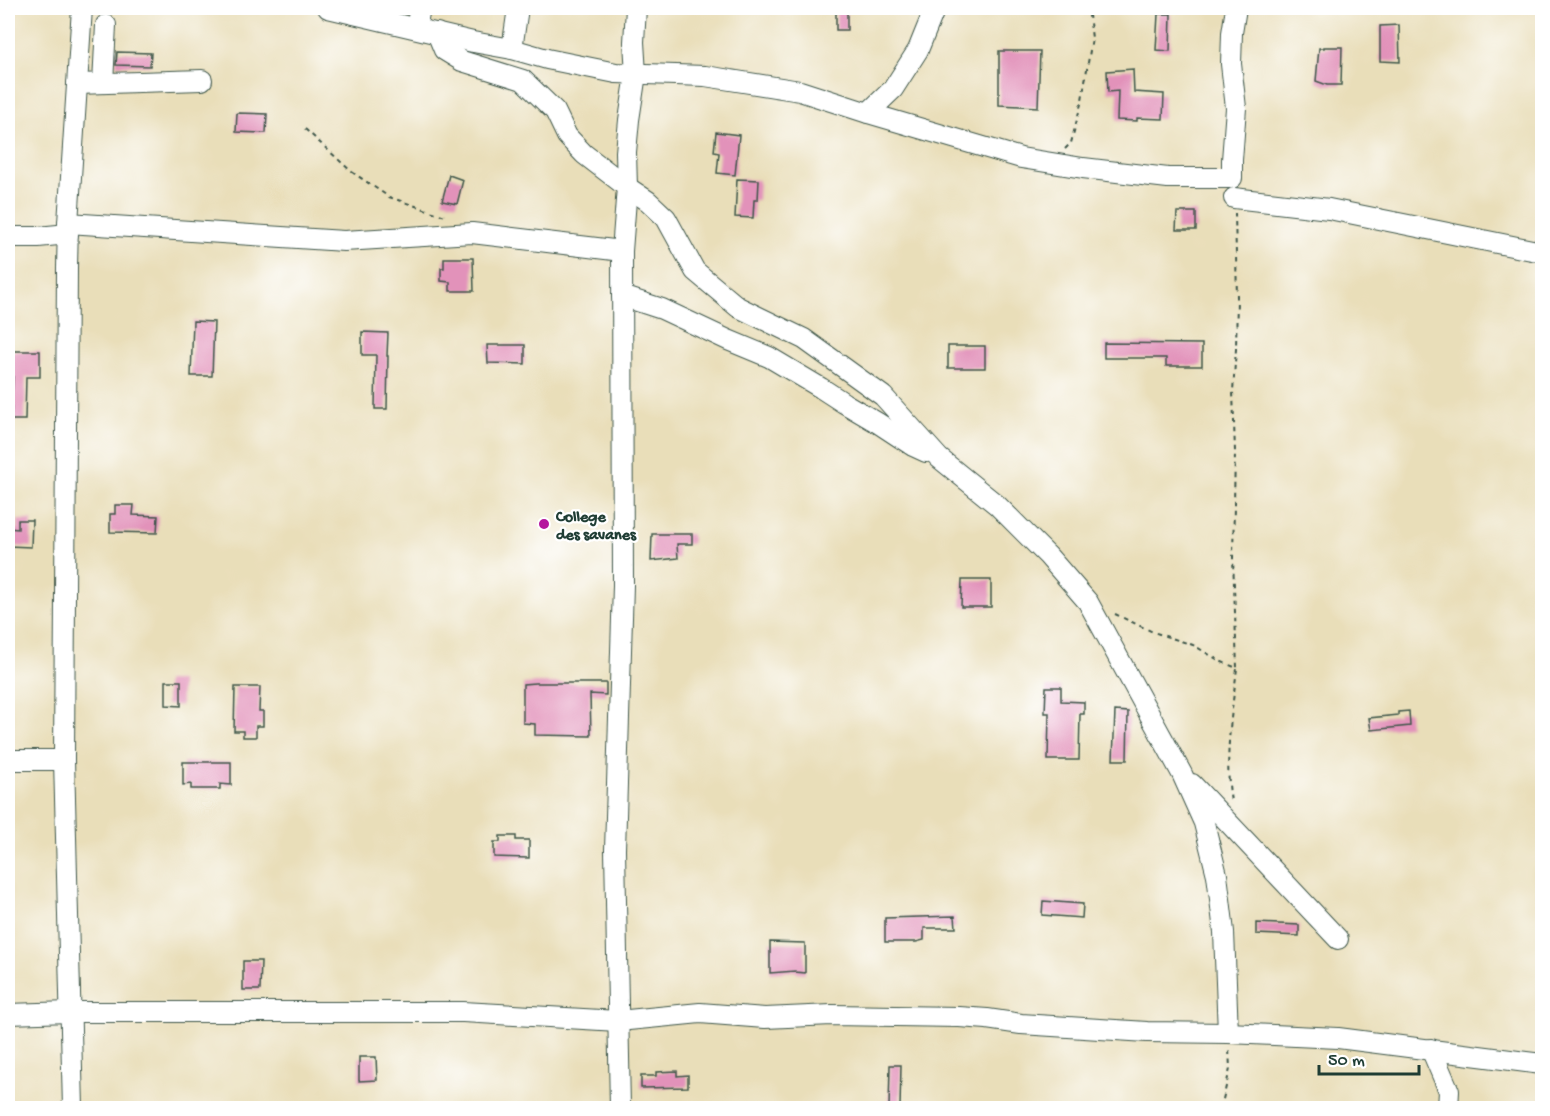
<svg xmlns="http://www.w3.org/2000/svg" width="1550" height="1116" viewBox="0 0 1550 1116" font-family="'Gochi Hand',sans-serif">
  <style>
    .building { fill: #e292ba }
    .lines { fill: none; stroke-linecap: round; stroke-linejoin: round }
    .minor-casing { stroke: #3d5548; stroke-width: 22 }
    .path { stroke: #3d5548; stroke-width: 2; stroke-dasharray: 4.5 4.5; stroke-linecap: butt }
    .minor { stroke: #fff; stroke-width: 20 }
    .poi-dot { fill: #b5179e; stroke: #fff; stroke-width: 2 }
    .labels { text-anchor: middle; stroke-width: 4.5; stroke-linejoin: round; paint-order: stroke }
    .poi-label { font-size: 16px; font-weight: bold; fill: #1f3d34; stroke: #fff; text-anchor: start }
  </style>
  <rect width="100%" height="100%" fill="#fff"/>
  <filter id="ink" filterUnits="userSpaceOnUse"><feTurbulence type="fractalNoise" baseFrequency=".0167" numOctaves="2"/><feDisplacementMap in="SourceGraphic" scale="12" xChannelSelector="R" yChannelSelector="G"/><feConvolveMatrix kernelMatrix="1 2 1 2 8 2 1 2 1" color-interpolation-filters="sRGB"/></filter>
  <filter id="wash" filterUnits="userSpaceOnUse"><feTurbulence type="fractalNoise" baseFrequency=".008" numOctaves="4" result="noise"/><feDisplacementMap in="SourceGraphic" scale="24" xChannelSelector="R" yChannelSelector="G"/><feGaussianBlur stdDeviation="1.35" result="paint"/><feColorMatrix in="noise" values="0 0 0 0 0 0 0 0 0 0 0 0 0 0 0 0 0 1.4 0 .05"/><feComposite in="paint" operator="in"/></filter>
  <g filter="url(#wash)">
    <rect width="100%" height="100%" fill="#e9deb9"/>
    <g id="blocks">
      <g class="building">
        <rect x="836" y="11" width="11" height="19"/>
        <polygon points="1158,14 1171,14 1170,51 1156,50"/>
        <polygon points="1399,25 1400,62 1380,61 1380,26"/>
        <polygon points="1324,47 1342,47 1341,85 1327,85 1316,81 1319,48 1324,48"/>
        <polygon points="999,51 1040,51 1038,107 999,105"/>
        <polygon points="117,52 151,53 150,66 116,65"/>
        <polygon points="1133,69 1134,92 1164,94 1163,119 1137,118 1137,121 1117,120 1118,91 1108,92 1107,71"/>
        <polygon points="237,113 267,114 266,133 236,132"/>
        <polygon points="716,132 739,135 735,175 717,173 719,153 714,152"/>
        <polygon points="449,175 463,180 457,204 442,201"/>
        <polygon points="737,179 759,180 758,200 754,200 753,218 735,217"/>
        <polygon points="1177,212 1196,212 1196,230 1176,230"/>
        <polygon points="444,258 473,258 474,291 450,291 450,282 441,281 441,268 444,268"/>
        <polygon points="193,321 214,322 212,376 191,376"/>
        <polygon points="362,332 388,333 387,356 388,356 387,409 375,409 376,355 362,355"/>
        <polygon points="1104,343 1202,344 1202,366 1166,366 1166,358 1104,358"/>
        <polygon points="487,345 525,345 525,364 488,363"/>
        <rect x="948" y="346" width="37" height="22"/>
        <polygon points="8,351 40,351 40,377 26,377 25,420 11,420 13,376 8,376"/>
        <polygon points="115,505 134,505 133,515 158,516 157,533 110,532 110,514 115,514"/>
        <polygon points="18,520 32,520 31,547 8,546 8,528 18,529"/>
        <polygon points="652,534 692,534 692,544 677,544 678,558 651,561"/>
        <polygon points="962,580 991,580 991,607 961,607"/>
        <polygon points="166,681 181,681 181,706 166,705"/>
        <polygon points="535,683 606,683 606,695 590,694 591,736 535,735 535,724 523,723 523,684"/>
        <polygon points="235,687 260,687 259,711 263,711 263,726 256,726 256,737 243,737 243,731 234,731"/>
        <polygon points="1046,687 1061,687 1061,701 1084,702 1084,714 1080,714 1079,760 1048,760 1049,713 1045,713"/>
        <polygon points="1115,711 1128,712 1127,760 1113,760"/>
        <polygon points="1409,711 1410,726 1371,730 1369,718 1398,715 1398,712"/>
        <polygon points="183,762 231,762 231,785 220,784 220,789 191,789 191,784 183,785"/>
        <polygon points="500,836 516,836 516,840 529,840 529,858 494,857 494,842 500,842"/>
        <polygon points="1043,901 1083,904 1082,918 1042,915"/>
        <polygon points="955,916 956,928 924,928 924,940 916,942 885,942 885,918"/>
        <polygon points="1256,923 1299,925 1299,936 1256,934"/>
        <polygon points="770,942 805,943 805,973 795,972 795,971 770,973"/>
        <polygon points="243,961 261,961 260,990 243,990"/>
        <polygon points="359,1057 376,1057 377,1080 359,1081"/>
        <polygon points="890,1065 901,1065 900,1108 889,1108"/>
        <polygon points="677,1071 677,1076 688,1075 688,1087 641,1088 641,1076 656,1076 656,1072"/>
      </g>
    </g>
  </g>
  <g filter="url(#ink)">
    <use href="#blocks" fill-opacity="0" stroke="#3d5548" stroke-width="1.5"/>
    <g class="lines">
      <defs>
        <g id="minor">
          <polyline points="328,8 473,42 512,49 547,59 616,73 705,76 800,91 868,113 1021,158 1083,168 1168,178 1232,178 1232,160 1236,108 1231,64 1232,33 1236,8"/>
          <polyline points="416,28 420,8"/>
          <polyline points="437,33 444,50 462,61 523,80 555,111 567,136 584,154 627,187 648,201 666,218 695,271 738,307 804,339 883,396 939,458 997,505 1048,556 1088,602 1182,774 1204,823 1217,875 1220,899 1224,932 1228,1033"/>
          <polyline points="512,49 518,8"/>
          <polyline points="103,83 106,25"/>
          <polyline points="77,84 202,80"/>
          <polyline points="868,113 893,89 918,50 935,8"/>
          <polyline points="1234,198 1329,209 1542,252"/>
          <polyline points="68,223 344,241 472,233 622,251"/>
          <polyline points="8,237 38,237 68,234"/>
          <polyline points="622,296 662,309 728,340 769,357 821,388 844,403 878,423 913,446 926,452"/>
          <polyline points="8,760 64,760"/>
          <polyline points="1192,784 1338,939"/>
          <polyline points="8,1014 70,1012 463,1012 618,1021 700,1013 765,1018 832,1015 959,1017 987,1019 1021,1024 1147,1032 1228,1033 1338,1038 1542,1064"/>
          <polyline points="1431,1049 1449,1091 1448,1108"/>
          <polyline points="73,1108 64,760 67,268 68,223 82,8"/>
          <polyline points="620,1108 615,850 623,585 622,251 627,187 626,152 629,120 636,74 634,42 636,8"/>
        </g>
      </defs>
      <use href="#minor" class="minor-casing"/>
      <g class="path">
        <polyline points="305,129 352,172 389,197 448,217"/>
        <polyline points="1065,149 1071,143 1082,100 1092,38 1088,8"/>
        <polyline points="1235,213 1237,297 1236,349 1233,391 1235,452 1233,558 1237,668"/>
        <path d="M1115 614 1153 632 1193 645 1222 662 1237 668C1232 712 1224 757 1231 801"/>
        <polyline points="1221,1108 1230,1069 1229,1049"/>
      </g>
      <use href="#minor" class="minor"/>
    </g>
  </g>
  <circle class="poi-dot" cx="544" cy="524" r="6"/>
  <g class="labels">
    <g class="poi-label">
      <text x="556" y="521">College<tspan x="556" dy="18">des savanes</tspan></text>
    </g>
  </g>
  <rect width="1550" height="1116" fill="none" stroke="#fff" stroke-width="30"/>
  <path d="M1319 1065v9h100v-9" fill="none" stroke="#1f3d34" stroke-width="3"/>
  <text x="1328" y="1065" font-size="18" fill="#1f3d34" stroke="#ffffff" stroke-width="4.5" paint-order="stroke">50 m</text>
</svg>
